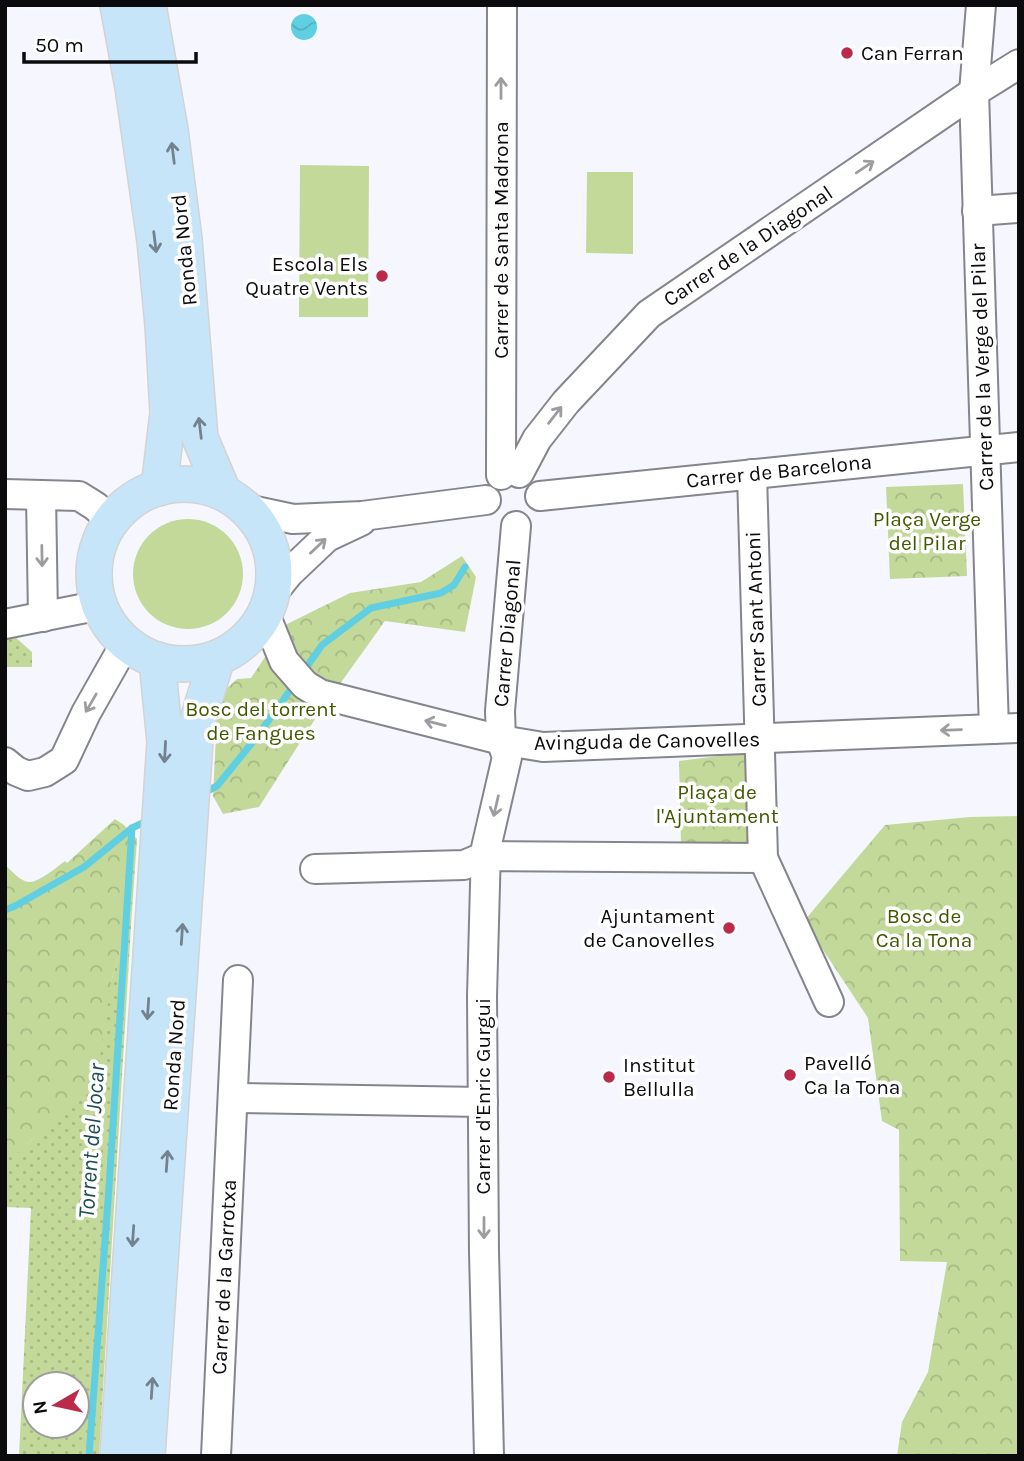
<svg xmlns="http://www.w3.org/2000/svg" width="1024" height="1461" viewBox="0 0 1024 1461" font-family="Karla,sans-serif">
  <style>
    .grass { fill: url(#grass-dots); fill-rule: evenodd }
    .forest { fill: url(#forest-crowns) }
    .garden { fill: #c3d99a }
    .water { fill: url(#water-waves) }
    .lines { fill: none; stroke-linecap: round; stroke-linejoin: round }
    .stream { stroke: #61cfe2; stroke-width: 7 }
    .minor-casing { stroke: #84858d; stroke-width: 32 }
    .major-casing { stroke: #d3d3d4; stroke-width: 38 }
    .minor { stroke: #fff; stroke-width: 28 }
    .major { stroke: #c7e5f8; stroke-width: 35 }
    .oneway { stroke: #9d9d9f }
    .oneway2 { stroke: #72838f }
    .poi-dot { fill: #bb2a4a; stroke: #fff; stroke-width: 2.5 }
    .labels { text-anchor: middle; stroke-width: 7; stroke-linejoin: round; paint-order: stroke }
    .poi-label { font-size: 21px; fill: #0b0b0e; stroke: #fff; text-anchor: start }
    .street-label { font-size: 21px; fill: #0b0b0e; stroke: #fff }
    .park-label { font-size: 21px; fill: #425800; stroke: #fff }
    .water-label { font-size: 23px; font-style: italic; fill: #1c4d55; stroke: #fff }
  </style>
  <defs>
    <pattern id="grass-dots" width="8" height="8" patternUnits="userSpaceOnUse" patternTransform="scale(1.75)"><rect width="8" height="8" fill="#c3d99a"/><path d="M2 2h.1M6 6h.1" fill="none" stroke="#a6b984" stroke-width="1.8" stroke-linecap="round"/></pattern>
    <pattern id="forest-crowns" width="20" height="18" patternUnits="userSpaceOnUse" patternTransform="scale(1.75)"><rect width="20" height="18" fill="#c3d99a"/><path d="M2 6a3 3 0 1 1 6 0M12 15a3 3 0 1 1 6 0" fill="none" stroke="#a6b984"/></pattern>
    <pattern id="water-waves" width="16" height="10" patternUnits="userSpaceOnUse" patternTransform="scale(1.75)"><rect width="16" height="10" fill="#61cfe2"/><path d="M0 5q4-4 8 0t8 0" fill="none" stroke="#53b0c1"/></pattern>
  </defs>
  <rect width="100%" height="100%" fill="#f6f7fe"/>
  <g class="grass">
    <polygon points="14,636 32,652 32,667 5,667 5,637"/>
    <path d="M132 910 99 1456H19L31 1208 5 1207V1151L12 1157 35 1137 111 982ZM35 1384H77V1426H35Z"/>
  </g>
  <g class="forest">
    <polygon points="963,484 967,576 890,579 886,487"/>
    <polygon points="462,556 476,577 465,632 385,621 317,716 259,807 223,814 213,796 216,735 214,724 224,691 237,679 251,678 287,624 350,593 421,582"/>
    <polygon points="751,752 757,849 681,846 679,761"/>
    <polygon points="1019,816 1019,1456 897,1456 902,1422 928,1372 947,1262 900,1261 899,1130 882,1121 868,1018 804,921 885,825 970,817"/>
    <path d="M115 819 124 825 137 839 132 910 111 982 98 1071 60 1119 35 1137 12 1158 5 1151V865C11 870 21 882 29 882 38 883 57 867 65 861L67 863Z"/>
  </g>
  <g class="garden">
    <polygon points="300,165 369,166 368,317 299,317"/>
    <polygon points="587,172 633,172 633,254 586,253"/>
    <circle cx="188" cy="574" r="55"/>
  </g>
  <circle class="water" cx="304" cy="27" r="13"/>
  <g class="lines">
    <g class="stream">
      <polyline points="303,672 322,645 371,608 441,593 454,585 465,567"/>
      <polyline points="201,794 217,786 256,738 296,682"/>
      <polyline points="5,910 15,906 84,867 132,828 149,820"/>
      <polyline points="89,1456 109,1187 132,828"/>
    </g>
    <defs>
      <g id="minor">
        <polyline points="981,5 974,92 994,729"/>
        <polyline points="977,211 1019,208"/>
        <polyline points="519,473 537,439 566,402 649,314 974,92 1019,64"/>
        <polyline points="752,474 763,858 829,1002"/>
        <polyline points="501,475 502,5"/>
        <polyline points="5,494 79,496 95,506 112,521"/>
        <polyline points="41,495 43,617"/>
        <polyline points="540,496 1019,447"/>
        <polyline points="247,509 293,519 362,516 486,500"/>
        <polyline points="272,594 289,573 327,537 361,521"/>
        <polyline points="265,614 284,661 305,685 320,694 501,740 543,747 1019,728"/>
        <polyline points="5,624 101,605"/>
        <polyline points="5,762 16,771 28,776 45,772 64,760 86,713 125,644"/>
        <polyline points="315,869 464,865 486,856 763,858"/>
        <polyline points="233,1098 483,1102"/>
        <polyline points="216,1456 238,980"/>
        <polyline points="489,1456 484,1252 482,996 486,848 507,757 501,740 500,711 516,526"/>
      </g>
      <g id="major">
        <polyline points="118,5 133,87 155,241 163,325 168,413 159,488"/>
        <polyline points="148,5 170,130 184,239 200,438 223,492"/>
        <circle cx="184" cy="574" r="90"/>
        <polyline points="118,1456 165,742 157,660"/>
        <polyline points="147,1456 196,726 217,658"/>
      </g>
    </defs>
    <use href="#minor" class="minor-casing"/>
    <use href="#major" class="major-casing"/>
    <use href="#minor" class="minor"/>
    <use href="#major" class="major"/>
  </g>
  <defs><path id="oneway-shaft" d="M-6 0H5M1.5-3L5.5 0L1.5 3" fill="none" stroke-width="1.6" stroke-linecap="round" stroke-linejoin="round" transform="scale(1.75)"/></defs>
  <g class="oneway">
    <use href="#oneway-shaft" transform="translate(501 88) rotate(-90)"/>
    <use href="#oneway-shaft" transform="translate(865 167) rotate(-34)"/>
    <use href="#oneway-shaft" transform="translate(555 415) rotate(-52)"/>
    <use href="#oneway-shaft" transform="translate(318 546) rotate(-43)"/>
    <use href="#oneway-shaft" transform="translate(42 556) rotate(89)"/>
    <use href="#oneway-shaft" transform="translate(91 703) rotate(120)"/>
    <use href="#oneway-shaft" transform="translate(435 723) rotate(-166)"/>
    <use href="#oneway-shaft" transform="translate(951 730) rotate(178)"/>
    <use href="#oneway-shaft" transform="translate(496 806) rotate(103)"/>
    <use href="#oneway-shaft" transform="translate(484 1228) rotate(90)"/>
  </g>
  <g class="oneway2">
    <use href="#oneway-shaft" transform="translate(173 153) rotate(-97)"/>
    <use href="#oneway-shaft" transform="translate(155 242) rotate(83)"/>
    <use href="#oneway-shaft" transform="translate(200 428) rotate(-97)"/>
    <use href="#oneway-shaft" transform="translate(165 752) rotate(93)"/>
    <use href="#oneway-shaft" transform="translate(182 934) rotate(-86)"/>
    <use href="#oneway-shaft" transform="translate(148 1009) rotate(94)"/>
    <use href="#oneway-shaft" transform="translate(167 1161) rotate(-86)"/>
    <use href="#oneway-shaft" transform="translate(133 1236) rotate(94)"/>
    <use href="#oneway-shaft" transform="translate(152 1388) rotate(-86)"/>
  </g>
  <g class="poi-dot">
    <circle cx="847" cy="53" r="7"/>
    <circle cx="382" cy="276" r="7"/>
    <circle cx="729" cy="928" r="7"/>
    <circle cx="790" cy="1075" r="7"/>
    <circle cx="609" cy="1077" r="7"/>
  </g>
  <g class="labels">
    <g class="poi-label">
      <text x="861" y="60">Can Ferran</text>
      <text x="368" y="271" text-anchor="end">Escola Els<tspan x="368" dy="24">Quatre Vents</tspan></text>
      <text x="715" y="923" text-anchor="end">Ajuntament<tspan x="715" dy="24">de Canovelles</tspan></text>
      <text x="804" y="1070">Pavelló<tspan x="804" dy="24">Ca la Tona</tspan></text>
      <text x="623" y="1072">Institut<tspan x="623" dy="24">Bellulla</tspan></text>
    </g>
    <g class="street-label">
      <text transform="translate(501 240) rotate(-90)" y="7">Carrer de Santa Madrona</text>
      <text transform="translate(748 246) rotate(-34)" y="7">Carrer de la Diagonal</text>
      <text transform="translate(184 250) rotate(-96)" y="7">Ronda Nord</text>
      <text transform="translate(982 367) rotate(-92)" y="7">Carrer de la Verge del Pilar</text>
      <text transform="translate(779 471) rotate(-6)" y="7">Carrer de Barcelona</text>
      <text transform="translate(756 619) rotate(-92)" y="7">Carrer Sant Antoni</text>
      <text transform="translate(507 633) rotate(-85)" y="7">Carrer Diagonal</text>
      <text transform="translate(647 741) rotate(-1)" y="7">Avinguda de Canovelles</text>
      <text transform="translate(174 1055) rotate(-86)" y="7">Ronda Nord</text>
      <text transform="translate(483 1096) rotate(-90)" y="7">Carrer d'Enric Gurgui</text>
      <text transform="translate(224 1277) rotate(-87)" y="7">Carrer de la Garrotxa</text>
    </g>
    <g class="park-label">
      <text x="927" y="526">Plaça Verge<tspan x="927" dy="24">del Pilar</tspan></text>
      <text x="261" y="716">Bosc del torrent<tspan x="261" dy="24">de Fangues</tspan></text>
      <text x="717" y="799">Plaça de<tspan x="717" dy="24">l'Ajuntament</tspan></text>
      <text x="924" y="923">Bosc de<tspan x="924" dy="24">Ca la Tona</tspan></text>
    </g>
    <g class="water-label">
      <text transform="translate(91 1141) rotate(-86)" y="8">Torrent del Jocar</text>
    </g>
  </g>
  <rect width="1024" height="1461" fill="none" stroke="#0b0b0e" stroke-width="14"/>
  <g transform="translate(56 1405) rotate(261)"><circle r="33" fill="#ffffff" stroke="#9d9d9f" stroke-width="2"/>
  <path d="M0-5L12 26L0 18L-12 26Z" fill="#bb2a4a"/>
  <text y="-10" font-size="19" font-weight="bold" text-anchor="middle" fill="#0b0b0e">N</text>
  </g>
  <path d="M24 52v10h172v-10" fill="none" stroke="#0b0b0e" stroke-width="3.5"/>
  <text x="35" y="52" font-size="21" fill="#0b0b0e" stroke="#ffffff" stroke-width="5" paint-order="stroke">50 m</text>
</svg>
